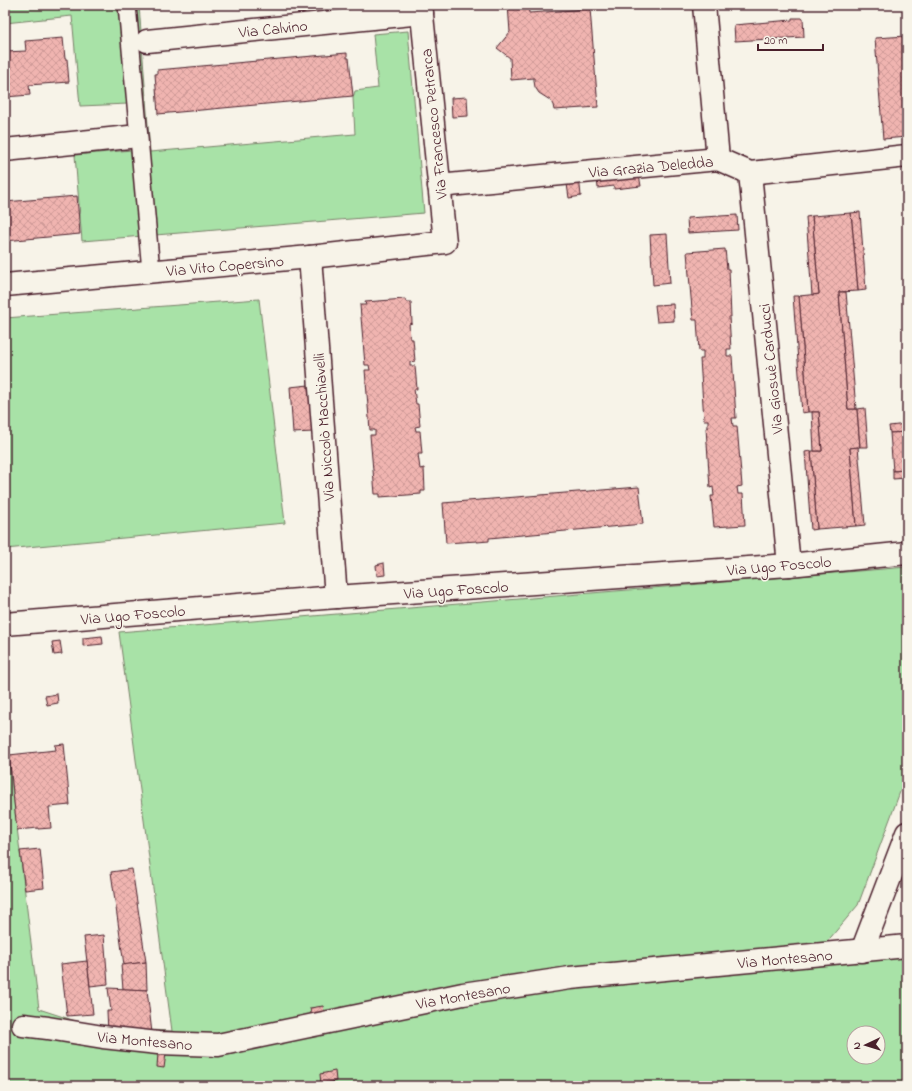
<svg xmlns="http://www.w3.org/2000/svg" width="912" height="1091" viewBox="0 0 912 1091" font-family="'Indie Flower',sans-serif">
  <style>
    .green { fill: #a8e2a7; stroke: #798069; fill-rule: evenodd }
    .building { fill: url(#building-cross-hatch); stroke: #4a1f2b }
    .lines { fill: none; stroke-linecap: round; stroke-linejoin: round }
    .pedestrian-casing { stroke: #4a1f2b; stroke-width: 20 }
    .minor-casing { stroke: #4a1f2b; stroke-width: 25 }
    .pedestrian { stroke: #f7f3e8; stroke-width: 17 }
    .minor { stroke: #f7f3e8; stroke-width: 22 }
    .labels { text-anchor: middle; stroke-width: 3; stroke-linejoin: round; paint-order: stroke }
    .street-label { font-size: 16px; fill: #4a1f2b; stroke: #f7f3e8 }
  </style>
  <defs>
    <pattern id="building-cross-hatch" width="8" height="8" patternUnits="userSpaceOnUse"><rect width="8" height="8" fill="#f0b4b0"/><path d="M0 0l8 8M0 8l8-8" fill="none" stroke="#cf9a98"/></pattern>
  </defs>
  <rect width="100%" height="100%" fill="#f7f3e8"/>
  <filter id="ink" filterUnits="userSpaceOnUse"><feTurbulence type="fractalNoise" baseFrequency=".025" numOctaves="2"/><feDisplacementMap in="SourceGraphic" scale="8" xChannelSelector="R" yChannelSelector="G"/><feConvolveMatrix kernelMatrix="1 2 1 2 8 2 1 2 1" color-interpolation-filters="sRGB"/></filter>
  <g filter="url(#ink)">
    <g class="green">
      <polygon points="5,5 139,5 150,152 355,134 353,98 355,91 378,88 373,34 408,31 424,213 82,241 75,155 132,150 128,104 80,106 72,16 5,23"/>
      <polygon points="259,299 285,523 5,549 5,318"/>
      <path d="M907 567V773L858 905 820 950 907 945V1086H5V728L39 1009 97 1028 172 1031 119 632ZM854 1033H878V1057H854Z"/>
    </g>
    <g class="building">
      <polygon points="508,5 528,5 529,13 590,9 598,107 554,110 553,105 550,100 539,93 535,87 534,81 534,78 511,80 510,58 497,48 510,32"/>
      <polygon points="792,18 803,18 804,37 735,41 734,25 792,20"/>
      <polygon points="907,36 907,137 883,139 875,38"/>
      <polygon points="63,38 65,59 67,59 69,82 29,85 30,95 5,97 5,52 26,51 25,41"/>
      <polygon points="347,53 347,58 349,58 353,96 158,114 155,74 157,74 157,70"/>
      <polygon points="467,97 468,116 452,117 451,98"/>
      <polygon points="639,175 641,186 614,189 614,186 598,188 597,179"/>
      <polygon points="579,176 581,196 569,198 566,177"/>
      <polygon points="77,196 80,234 5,241 5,202"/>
      <polygon points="860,212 866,290 858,291 851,213"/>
      <polygon points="851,213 858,291 839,292 848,409 857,409 860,447 850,448 856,526 817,529 811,451 822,451 819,412 808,412 799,296 819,294 812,216"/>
      <polygon points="737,215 738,230 688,233 687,218"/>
      <polygon points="812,216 819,294 812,295 806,217"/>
      <polygon points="667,234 670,283 653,285 650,235"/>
      <polygon points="725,249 727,269 729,269 731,317 729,317 731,349 727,349 727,356 732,356 736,418 732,418 733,426 737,426 742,486 737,487 738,494 743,494 745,525 714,527 711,496 714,496 713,487 710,488 706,428 708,427 708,420 704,420 700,359 703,359 703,351 699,351 697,320 693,320 687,252"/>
      <polygon points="839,292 846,292 856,409 848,409"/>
      <polygon points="793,296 799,296 808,412 802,413"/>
      <polygon points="405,299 406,302 411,302 412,323 409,324 410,339 413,339 415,361 410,362 410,366 415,366 417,389 414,389 416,404 418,404 420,426 415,427 416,431 420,431 422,454 418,454 420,469 424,468 425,491 421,491 421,494 380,497 380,494 375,494 370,435 375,435 375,430 370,430 365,370 370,370 369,365 365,365 360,305 366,305 365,302"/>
      <polygon points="673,304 674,321 657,322 655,305"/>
      <polygon points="309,385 313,432 293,433 290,387"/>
      <polygon points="865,408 868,447 860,447 857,409"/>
      <polygon points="812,412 819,412 822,451 814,451"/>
      <polygon points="907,424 907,432 890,433 889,426"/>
      <polygon points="907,432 907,470 893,471 890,433"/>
      <polygon points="858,447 865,525 856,526 850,448"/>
      <polygon points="811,451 817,529 811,530 805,452"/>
      <polygon points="907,470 907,478 893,479 893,471"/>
      <polygon points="639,487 643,524 489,538 489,541 477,542 477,541 446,543 443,503"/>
      <polygon points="384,563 385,575 377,576 376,565"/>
      <polygon points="102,636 103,644 83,646 83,638"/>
      <polygon points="60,641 62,654 54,655 52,642"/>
      <polygon points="57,694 58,703 47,705 45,696"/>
      <polygon points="64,744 70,805 49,807 51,828 38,829 38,828 17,830 9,755 56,750 55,745"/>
      <polygon points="40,849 44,888 25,890 20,851"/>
      <polygon points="132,869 146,962 124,965 111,872"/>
      <polygon points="104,935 108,984 90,986 84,937"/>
      <polygon points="87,961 93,1014 67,1016 61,964"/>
      <polygon points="146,962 147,990 123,989 121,965"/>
      <polygon points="108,988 147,990 152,1033 108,1032 107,1011 111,1011"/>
      <polygon points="323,1006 325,1016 312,1018 310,1008"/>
      <polygon points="158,1053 166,1053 164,1068 157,1067"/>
      <polygon points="335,1071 336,1081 321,1084 320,1074"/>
    </g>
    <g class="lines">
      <defs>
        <polyline id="pedestrian" points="127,5 151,271"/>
        <g id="minor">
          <polyline points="704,5 718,159"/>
          <polyline points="147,41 422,13"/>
          <polyline points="5,150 129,137"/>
          <polyline points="750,173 789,565"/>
          <polyline points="439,186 718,159 750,173 907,156"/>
          <polyline points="310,257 336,597"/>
          <polyline points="5,285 310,257 445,242 421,5"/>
          <polyline points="5,624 336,597 789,565 907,553"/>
          <polyline points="862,951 907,833"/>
          <polyline points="23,1025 48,1028 103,1037 158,1043 218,1045 463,994 570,978 907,946"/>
        </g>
      </defs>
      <use href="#pedestrian" class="pedestrian-casing"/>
      <use href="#minor" class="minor-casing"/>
      <use href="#pedestrian" class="pedestrian"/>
      <use href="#minor" class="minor"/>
    </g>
  </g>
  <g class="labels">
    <g class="street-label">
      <text transform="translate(273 28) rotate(-6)" y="6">Via Calvino</text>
      <text transform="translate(433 124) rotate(-96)" y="6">Via Francesco Petrarca</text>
      <text transform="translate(651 166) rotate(-5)" y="6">Via Grazia Deledda</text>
      <text transform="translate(225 265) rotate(-5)" y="6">Via Vito Copersino</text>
      <text transform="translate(770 369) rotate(-96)" y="6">Via Giosuè Carducci</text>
      <text transform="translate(323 427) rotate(-94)" y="6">Via Niccolò Macchiavelli</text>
      <text transform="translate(779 565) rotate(-5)" y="6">Via Ugo Foscolo</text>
      <text transform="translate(456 589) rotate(-4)" y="6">Via Ugo Foscolo</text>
      <text transform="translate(133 614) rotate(-5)" y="6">Via Ugo Foscolo</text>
      <text transform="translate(785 958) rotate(-5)" y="6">Via Montesano</text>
      <text transform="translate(463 995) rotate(-10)" y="6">Via Montesano</text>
      <text transform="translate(145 1040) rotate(5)" y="6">Via Montesano</text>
    </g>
  </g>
  <rect width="912" height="1091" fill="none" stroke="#f7f3e8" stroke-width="20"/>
  <rect x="10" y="10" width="892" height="1071" fill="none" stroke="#4a1f2b" stroke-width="1.5" filter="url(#ink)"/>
  <g transform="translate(866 1045) rotate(266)"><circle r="19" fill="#f7f3e8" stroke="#b29e9c"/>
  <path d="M0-3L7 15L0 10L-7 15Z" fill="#4a1f2b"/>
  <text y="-6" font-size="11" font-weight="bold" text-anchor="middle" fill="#4a1f2b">N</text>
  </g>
  <path d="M758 44v6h65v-6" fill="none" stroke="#4a1f2b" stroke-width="2"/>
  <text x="764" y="44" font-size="12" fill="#4a1f2b" stroke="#f7f3e8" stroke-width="3" paint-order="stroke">20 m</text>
</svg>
